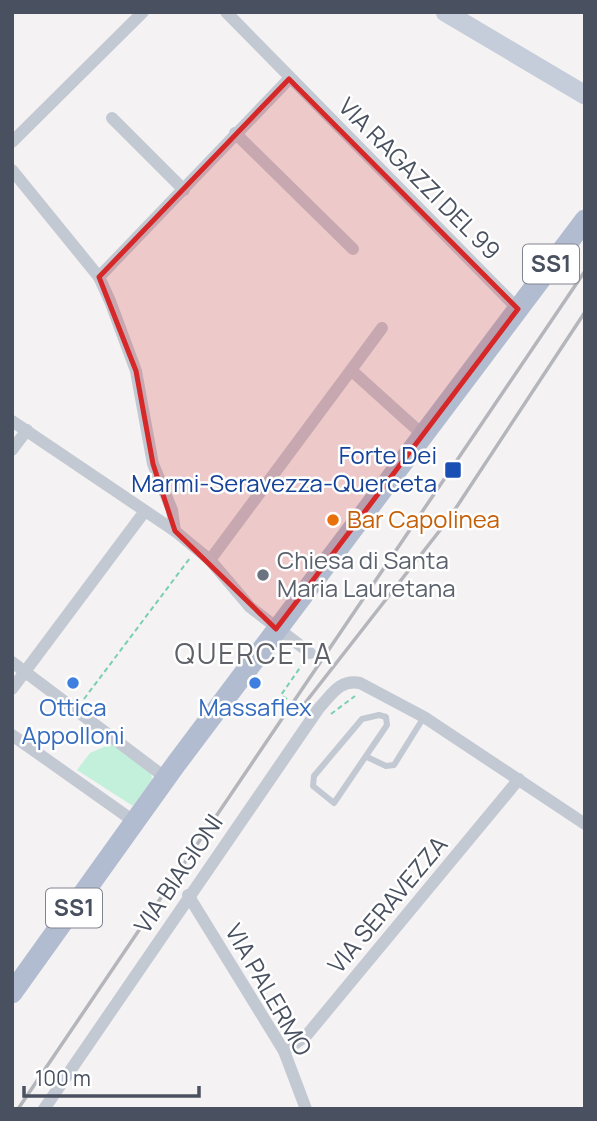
<svg xmlns="http://www.w3.org/2000/svg" width="597" height="1121" viewBox="0 0 597 1121" font-family="Manrope,sans-serif">
  <style>
    .green { fill: #c2f0db }
    .lines { fill: none; stroke-linecap: round; stroke-linejoin: round }
    .path { stroke: #79cfb2; stroke-width: 2; stroke-dasharray: 5 3.5; stroke-linecap: butt }
    .lane { stroke: #c3c9d3; stroke-width: 6 }
    .street { stroke: #c3c9d3; stroke-width: 12 }
    .secondary { stroke: #c5ccda; stroke-width: 19 }
    .primary { stroke: #b2bcd0; stroke-width: 21 }
    .rail { stroke: #b4b6bc; stroke-width: 3.5 }
    .marked { fill: #d62828; fill-opacity: 0.2; stroke: #d62828; stroke-width: 5; stroke-linejoin: round }
    .transit-dot { fill: #1a4fb4; stroke: #fff; stroke-width: 2.5 }
    .food-dot { fill: #e8710a; stroke: #fff; stroke-width: 2.5 }
    .worship-dot { fill: #6b7280; stroke: #fff; stroke-width: 2.5 }
    .shop-dot { fill: #3f7fe0; stroke: #fff; stroke-width: 2.5 }
    .labels { text-anchor: middle; stroke-width: 5; stroke-linejoin: round; paint-order: stroke }
    .shield { fill: #fff; stroke: #808590; stroke-width: 2 }
    .shield-label { font-size: 23px; font-weight: bold; fill: #495160 }
    .street-label { font-size: 24px; fill: #495160; stroke: #fff }
    .transit-label { font-size: 24px; fill: #164399; stroke: #fff; text-anchor: end }
    .food-label { font-size: 24px; fill: #c56008; stroke: #fff; text-anchor: start }
    .worship-label { font-size: 24px; fill: #5b616d; stroke: #fff; text-anchor: start }
    .shop-label { font-size: 24px; fill: #366cbe; stroke: #fff }
    .quarter-label { font-size: 28px; letter-spacing: 2px; fill: #5e6167; stroke: #fff }
  </style>
  <rect width="100%" height="100%" fill="#f4f2f2"/>
  <polygon class="green" points="111,744 151,773 152,779 133,806 77,770 90,753"/>
  <g class="lines">
    <g class="path">
      <polyline points="84,699 190,558"/>
      <polyline points="287,699 281,695 304,662"/>
      <polyline points="331,714 355,696"/>
    </g>
    <g class="lane">
      <polygon points="379,715 386,717 387,725 334,803 313,786 314,776 362,719"/>
      <polyline points="367,757 386,766 394,765 424,717"/>
    </g>
    <g class="street">
      <polyline points="226,12 518,309"/>
      <polyline points="112,118 184,190"/>
      <polyline points="235,133 353,249"/>
      <polyline points="12,142 143,12"/>
      <polyline points="12,170 99,277 110,301 136,371 153,464 172,510 175,531"/>
      <polyline points="99,277 289,79"/>
      <polyline points="351,370 382,328"/>
      <polyline points="12,421 175,531 210,560 250,607 310,653"/>
      <polyline points="12,450 27,430"/>
      <polyline points="210,560 351,370 423,435"/>
      <polyline points="12,662 166,778"/>
      <polyline points="12,689 145,511"/>
      <polyline points="12,735 135,822"/>
      <polyline points="188,895 284,1051 306,1109"/>
      <polyline points="284,1051 306,1036 519,779"/>
      <path d="M44 1109 319 708C332 694 340 679 360 683L424 717 585 824"/>
    </g>
    <polyline class="secondary" points="445,12 585,95"/>
    <polyline class="primary" points="12,993 176,764 585,220"/>
    <g class="rail">
      <polyline points="298,712 448,520 585,312"/>
      <polyline points="18,1109 585,271"/>
    </g>
  </g>
  <path class="marked" d="M289 79 518 309 276 629 175 531 153 464 136 371 99 277Z"/>
  <rect class="transit-dot" x="444" y="461" width="18" height="18" rx="3.5"/>
  <circle class="food-dot" cx="333" cy="520" r="7"/>
  <circle class="worship-dot" cx="263" cy="575" r="7"/>
  <g class="shop-dot">
    <circle cx="73" cy="683" r="7"/>
    <circle cx="255" cy="683" r="7"/>
  </g>
  <g class="labels">
    <g class="shield">
      <rect x="523" y="244.5" width="56" height="39" rx="5"/>
      <rect x="46" y="888.5" width="56" height="39" rx="5"/>
    </g>
    <g class="shield-label">
      <text x="551" y="272">SS1</text>
      <text x="74" y="916">SS1</text>
    </g>
    <g class="street-label">
      <text transform="translate(419 179) rotate(45)" y="8">VIA RAGAZZI DEL 99</text>
      <text transform="translate(179 874) rotate(-56)" y="8">VIA BIAGIONI</text>
      <text transform="translate(388 905) rotate(-50)" y="8">VIA SERAVEZZA</text>
      <text transform="translate(268 990) rotate(60)" y="8">VIA PALERMO</text>
    </g>
    <g class="transit-label">
      <text x="437" y="464">Forte Dei<tspan x="437" dy="28">Marmi-Seravezza-Querceta</tspan></text>
    </g>
    <g class="food-label">
      <text x="347" y="528">Bar Capolinea</text>
    </g>
    <g class="worship-label">
      <text x="277" y="569">Chiesa di Santa<tspan x="277" dy="28">Maria Lauretana</tspan></text>
    </g>
    <g class="shop-label">
      <text x="73" y="716">Ottica<tspan x="73" dy="28">Appolloni</tspan></text>
      <text x="255" y="716">Massaflex</text>
    </g>
    <g class="quarter-label">
      <text x="254" y="664">QUERCETA</text>
    </g>
  </g>
  <rect width="597" height="1121" fill="none" stroke="#495160" stroke-width="28"/>
  <path d="M24 1086v10h175v-10" fill="none" stroke="#495160" stroke-width="3.5"/>
  <text x="35" y="1086" font-size="21" fill="#495160" stroke="#ffffff" stroke-width="5" paint-order="stroke">100 m</text>
</svg>
